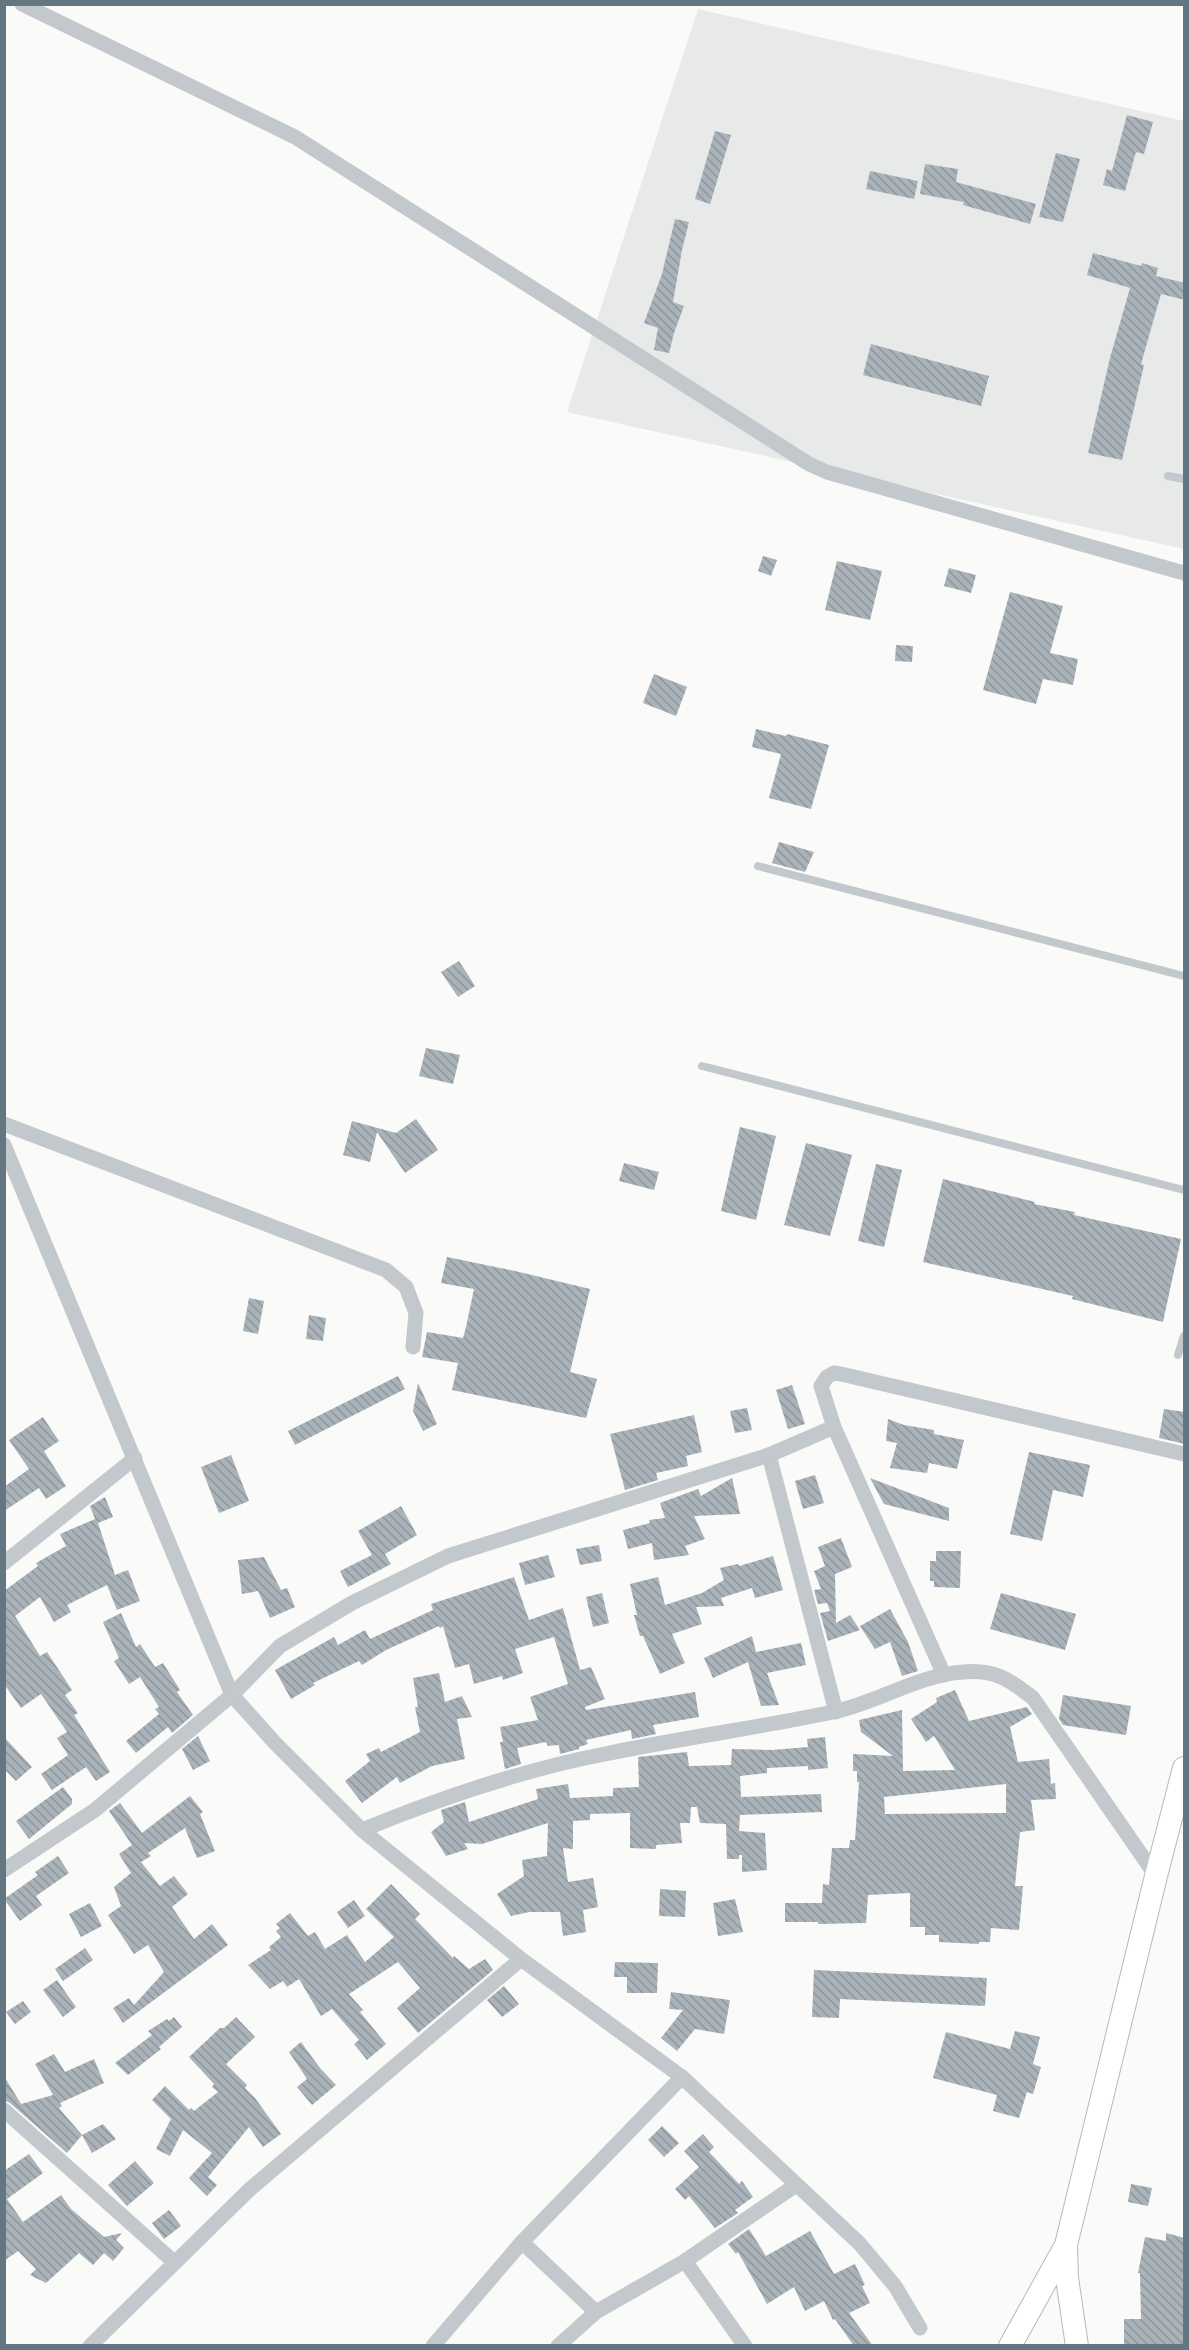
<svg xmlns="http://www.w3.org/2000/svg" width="1189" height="2350" viewBox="0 0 1189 2350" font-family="Montserrat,sans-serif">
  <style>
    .built { fill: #e8e9e9 }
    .building { fill: url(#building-back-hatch); fill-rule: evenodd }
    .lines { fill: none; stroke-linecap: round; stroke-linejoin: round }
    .secondary-casing { stroke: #b3babf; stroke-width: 24 }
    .service { stroke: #c3c8cc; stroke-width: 8 }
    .minor { stroke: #c3c8cc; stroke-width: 15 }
    .secondary { stroke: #fff; stroke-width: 22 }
  </style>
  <defs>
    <pattern id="building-back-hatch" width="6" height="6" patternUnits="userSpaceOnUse" patternTransform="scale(1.5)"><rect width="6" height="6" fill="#aab3b9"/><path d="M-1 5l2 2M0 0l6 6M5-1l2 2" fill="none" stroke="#8e969c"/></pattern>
  </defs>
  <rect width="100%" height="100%" fill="#fafaf8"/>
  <polygon class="built" points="698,9 1184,121 1184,549 567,412"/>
  <g class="building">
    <polygon points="1127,115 1153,122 1144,154 1136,152 1125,191 1103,185 1107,169 1112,171"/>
    <polygon points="715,131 731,135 710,204 695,199"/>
    <polygon points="1056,153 1080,159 1063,222 1039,217"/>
    <polygon points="925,164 958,169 956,182 1036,204 1030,224 963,205 964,202 920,194"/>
    <polygon points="870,171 918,181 914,199 866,189"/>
    <polygon points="675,219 689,222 682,250 673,302 684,306 674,333 669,353 654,350 658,328 644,323 662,274"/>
    <polygon points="1093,253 1141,266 1142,263 1158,268 1156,276 1185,283 1185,300 1161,294 1141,364 1144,365 1122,460 1088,453 1110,358 1130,288 1087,275"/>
    <polygon points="871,344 989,376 981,406 863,375"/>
    <polygon points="763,556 777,560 771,576 758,571"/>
    <polygon points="837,561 882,571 870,620 825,610"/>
    <polygon points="949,568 976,575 971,593 944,586"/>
    <polygon points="1010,592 1063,606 1050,653 1078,659 1073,685 1043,679 1036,704 983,690"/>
    <polygon points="896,645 913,646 912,662 895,661"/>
    <polygon points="654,674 687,687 676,716 643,703"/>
    <polygon points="756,729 786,736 787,734 829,745 811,809 769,798 781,754 752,747"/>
    <polygon points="779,842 814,852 805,872 772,863"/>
    <polygon points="459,961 475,986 458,997 441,972"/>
    <polygon points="426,1048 460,1055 453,1084 419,1076"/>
    <polygon points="416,1119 438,1150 405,1173 377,1132 370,1162 343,1155 352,1121 396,1133"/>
    <polygon points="740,1127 776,1136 756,1220 721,1211"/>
    <polygon points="806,1143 852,1155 830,1236 784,1225"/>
    <polygon points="624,1163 659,1172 654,1190 619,1181"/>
    <polygon points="876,1164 902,1170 884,1247 858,1241"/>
    <polygon points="943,1179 1035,1202 1034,1204 1075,1212 1074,1215 1181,1239 1163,1322 1072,1299 1073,1296 923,1262"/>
    <polygon points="447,1257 515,1271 590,1289 570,1372 597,1379 586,1418 452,1390 458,1363 422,1357 427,1332 463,1338 466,1327 474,1289 441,1283"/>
    <polygon points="249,1298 264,1301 258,1334 243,1331"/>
    <polygon points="309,1315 326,1318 323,1341 306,1339"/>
    <polygon points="398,1376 405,1389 295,1445 288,1431"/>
    <polygon points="418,1383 437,1424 423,1431 413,1411"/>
    <polygon points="792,1385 805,1424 788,1429 776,1390"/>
    <polygon points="747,1408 752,1430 735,1433 730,1411"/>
    <polygon points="1164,1409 1185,1412 1185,1444 1159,1438"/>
    <polygon points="694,1415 702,1452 686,1456 688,1466 656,1473 658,1480 625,1490 610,1434"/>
    <polygon points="43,1417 59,1441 44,1451 66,1486 46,1499 39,1488 4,1511 4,1487 29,1469 9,1440"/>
    <polygon points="888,1419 904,1425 934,1430 934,1434 964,1440 957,1469 929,1463 927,1473 890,1468 897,1443 886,1441"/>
    <polygon points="1029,1452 1090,1465 1083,1497 1053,1490 1042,1541 1010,1534"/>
    <polygon points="231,1455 249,1501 219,1513 201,1467"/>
    <polygon points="815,1475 824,1503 803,1509 795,1481"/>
    <polygon points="732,1478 740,1514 694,1516 705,1539 685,1546 689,1555 654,1560 652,1543 628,1549 623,1530 650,1523 649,1520 665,1518 660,1503 698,1489 701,1496"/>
    <polygon points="870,1478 949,1508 949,1521 884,1504"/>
    <polygon points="105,1497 113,1517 98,1523 115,1575 128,1570 140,1601 117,1610 107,1585 67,1605 71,1612 54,1622 40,1597 15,1616 40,1656 47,1652 72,1690 65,1695 78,1713 74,1715 110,1772 96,1781 86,1767 52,1790 41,1774 68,1755 57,1738 67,1732 41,1694 21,1708 4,1684 4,1591 38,1566 36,1563 66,1546 60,1534 95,1519 90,1506"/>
    <polygon points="401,1506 417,1535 385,1554 391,1564 348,1587 340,1571 372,1555 358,1531"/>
    <polygon points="841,1538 852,1567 835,1574 836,1623 850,1615 860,1630 828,1641 820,1613 830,1611 827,1603 818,1604 814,1590 821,1589 814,1571 825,1566 818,1547"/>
    <polygon points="599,1545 602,1561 580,1565 576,1549"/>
    <polygon points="936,1551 961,1551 960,1588 934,1587 934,1581 930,1581 930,1561 936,1561"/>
    <polygon points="548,1555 555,1577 525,1585 519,1563"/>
    <polygon points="773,1556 783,1590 755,1598 752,1588 721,1598 724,1606 696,1607 702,1624 672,1634 685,1663 660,1674 643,1636 640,1636 634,1615 637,1615 630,1584 658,1577 665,1605 702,1593 724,1580 720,1568 738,1564 739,1566"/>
    <polygon points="264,1557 281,1590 287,1588 295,1607 270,1618 258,1591 242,1594 238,1560"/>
    <polygon points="514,1577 529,1620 563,1608 580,1670 591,1667 605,1699 585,1707 586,1710 695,1692 699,1717 653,1725 656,1734 632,1739 631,1730 586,1740 588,1744 579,1747 579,1749 560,1754 559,1745 548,1746 546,1742 517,1748 521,1764 505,1769 500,1742 503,1742 500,1727 538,1720 530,1697 568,1684 554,1637 515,1649 523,1673 503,1680 502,1676 474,1684 469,1664 455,1668 443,1626 440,1628 439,1626 386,1650 362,1665 359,1661 313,1683 315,1685 291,1699 275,1670 334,1637 338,1645 365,1630 370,1639 433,1610 431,1604"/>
    <polygon points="602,1593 609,1623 593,1627 586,1597"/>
    <polygon points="1001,1593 1076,1614 1065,1650 990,1629"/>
    <polygon points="890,1609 908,1642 918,1671 902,1676 890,1642 875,1649 860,1626"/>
    <polygon points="121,1613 136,1647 140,1644 155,1667 163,1663 180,1690 177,1692 193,1715 172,1733 168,1727 136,1753 126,1741 159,1714 155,1709 159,1707 140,1677 129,1684 114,1661 119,1658 103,1622"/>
    <polygon points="752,1636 756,1652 801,1643 806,1665 767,1673 779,1705 761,1706 748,1662 713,1678 704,1658"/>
    <polygon points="439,1673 445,1702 462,1696 472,1717 457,1719 465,1759 432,1766 400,1783 397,1777 362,1803 345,1781 370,1761 366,1754 379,1748 381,1752 420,1732 415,1707 418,1707 413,1678"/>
    <path d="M955 1690 969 1721 1027 1707 1032 1714 1010 1727 1018 1762 1049 1759 1051 1784 1055 1783 1056 1799 1031 1800 1035 1830 1020 1832 1015 1886H1023L1019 1930 991 1928 990 1942H979V1944L939 1942V1935H925V1927H910V1893L868 1895 866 1923 818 1924V1922H785V1903H822L823 1884 829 1885 832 1848H849L850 1840H855L859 1782H857V1771H853V1754L893 1756 861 1732 859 1720 902 1710 903 1771 955 1770 934 1736 926 1742 911 1719 937 1702 936 1698ZM1006 1784V1813L885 1814 884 1797Z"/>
    <polygon points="1063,1695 1131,1706 1126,1735 1063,1725 1059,1719"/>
    <polygon points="198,1736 210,1761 193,1770 182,1749"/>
    <polygon points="4,1737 32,1767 16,1781 4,1769"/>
    <polygon points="825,1737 828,1768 808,1770 808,1766 767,1768 767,1773 740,1776 741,1797 821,1794 822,1812 740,1815 739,1831 765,1833 767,1870 742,1872 742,1855 739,1855 739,1859 727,1859 726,1824 700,1823 697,1807 691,1807 690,1823 680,1823 682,1843 656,1845 656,1849 630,1848 630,1813 590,1814 590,1820 573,1821 573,1849 563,1848 568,1882 593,1878 598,1907 583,1910 586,1932 563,1936 560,1912 529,1912 511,1916 497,1894 524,1876 522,1860 547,1856 548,1823 482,1844 464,1843 468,1849 446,1856 431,1832 444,1822 441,1810 465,1802 469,1822 538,1799 536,1789 568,1784 570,1798 613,1796 613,1788 639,1787 638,1757 687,1752 689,1766 731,1765 732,1749 772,1750 808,1747 807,1739"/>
    <polygon points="63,1787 72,1799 72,1804 29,1839 16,1821"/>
    <polygon points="190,1796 203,1812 200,1814 215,1851 197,1858 185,1828 148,1853 151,1856 141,1862 160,1886 174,1876 188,1894 172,1907 194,1939 212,1924 228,1945 123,2023 113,2008 129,1998 134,2005 164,1972 148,1945 134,1954 108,1915 121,1906 114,1887 131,1873 119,1854 132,1845 109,1811 120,1803 142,1833"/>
    <polygon points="58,1856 69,1873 36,1896 42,1905 20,1921 4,1899 38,1875 35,1872"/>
    <polygon points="391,1884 420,1914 415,1919 453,1958 454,1956 469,1969 485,1959 493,1970 418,2033 397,2008 420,1988 398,1962 349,1994 363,2010 360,2012 386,2044 367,2060 354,2044 359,2040 332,2009 321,2016 299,1979 287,1987 283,1981 270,1989 248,1965 271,1950 269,1947 281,1937 276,1931 280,1928 276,1924 290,1913 308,1936 315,1932 325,1949 347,1935 365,1962 394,1937 366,1909"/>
    <polygon points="660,1889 686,1891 685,1917 659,1916"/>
    <polygon points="735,1899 743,1932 718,1936 713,1903"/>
    <polygon points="354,1900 365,1916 348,1928 337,1912"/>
    <polygon points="90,1903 102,1926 81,1937 69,1914"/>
    <polygon points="85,1948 93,1960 63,1981 55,1969"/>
    <polygon points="615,1962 658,1963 657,1993 627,1993 627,1977 614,1977"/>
    <polygon points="814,1970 987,1978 985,2006 840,1999 839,2018 812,2017"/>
    <polygon points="57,1980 76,2007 63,2017 43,1990"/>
    <polygon points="504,1986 519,2004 502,2017 487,2000"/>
    <polygon points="671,1992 730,2000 724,2034 695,2029 677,2051 661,2038 683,2010 669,2009"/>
    <polygon points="23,2001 31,2012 15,2024 6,2012"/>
    <polygon points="174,2017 182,2027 159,2047 161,2049 128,2075 115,2063 152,2035 148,2031 167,2019 169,2021"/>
    <polygon points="236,2017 255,2037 226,2064 247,2085 245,2088 255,2098 281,2134 263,2147 249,2127 208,2177 217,2185 207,2196 189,2178 212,2153 183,2130 170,2156 156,2149 171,2119 152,2100 165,2086 189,2110 191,2108 194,2111 218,2092 212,2087 214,2084 189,2057 220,2028 224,2028"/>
    <polygon points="1015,2031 1040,2037 1033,2064 1041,2067 1033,2094 1027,2092 1019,2118 993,2111 997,2095 933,2078 946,2032 1010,2049"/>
    <polygon points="301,2042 320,2068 336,2085 312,2105 297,2087 307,2079 289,2052"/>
    <polygon points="54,2054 65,2072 94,2059 104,2083 60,2103 62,2106 59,2108 82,2135 67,2153 10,2103 4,2100 4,2076 21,2104 53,2095 35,2064"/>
    <polygon points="103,2124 116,2139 92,2153 82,2135"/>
    <polygon points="662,2126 679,2143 664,2157 648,2140"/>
    <polygon points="703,2134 714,2147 709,2152 739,2184 742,2181 753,2197 735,2210 738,2213 715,2228 689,2196 685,2200 675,2189 699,2167 684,2151"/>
    <polygon points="29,2154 43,2173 7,2199 23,2222 61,2195 71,2209 104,2237 122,2233 116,2240 124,2248 113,2261 104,2253 93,2265 79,2253 46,2283 30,2275 36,2269 18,2251 4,2261 4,2171"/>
    <polygon points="135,2161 154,2183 127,2206 108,2185"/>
    <polygon points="1131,2184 1152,2188 1148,2206 1128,2202"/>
    <polygon points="169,2210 181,2226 164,2239 152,2223"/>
    <polygon points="749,2229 766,2256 810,2231 834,2274 855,2264 865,2285 862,2286 870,2303 849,2313 873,2346 854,2346 835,2319 833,2320 824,2301 805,2311 794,2287 767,2304 738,2252 736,2254 728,2244"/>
    <polygon points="1166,2233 1185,2238 1185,2346 1124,2346 1124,2319 1141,2319 1140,2273 1138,2273 1145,2237 1166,2241"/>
  </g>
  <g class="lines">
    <defs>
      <g id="secondary">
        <polyline points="1066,2247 1067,2278 1077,2346"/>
        <polyline points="1010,2346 1066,2245 1156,1876 1184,1768"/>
      </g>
    </defs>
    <use href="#secondary" class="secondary-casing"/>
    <g class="service">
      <polyline points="1168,476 1184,479"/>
      <polyline points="758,866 1184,976"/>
      <polyline points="702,1066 1184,1190"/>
      <polyline points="1178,1355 1184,1336"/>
    </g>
    <g class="minor">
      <polyline points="22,4 295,137 809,464 827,472 1184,573"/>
      <polyline points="4,1124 386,1270 406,1287 416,1313 413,1347"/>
      <polyline points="4,1145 232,1695 274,1742 362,1830 521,1959 682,2077 860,2244 895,2286 920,2328"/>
      <polyline points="769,1455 836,1712"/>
      <polyline points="4,1563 135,1458"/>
      <polyline points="944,1675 834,1427 821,1386 827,1377 834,1373 841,1374 1184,1454"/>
      <path d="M362 1830C440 1798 522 1770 605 1754 681 1738 757 1728 833 1712 877 1703 918 1675 963 1672 995 1669 1010 1680 1033 1698L1156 1876"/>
      <polyline points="4,1870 95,1810 232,1695 280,1646 352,1603 448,1556 769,1455 834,1427"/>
      <polyline points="4,2110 174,2262"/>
      <polyline points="522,2242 596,2312"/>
      <polyline points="685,2261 745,2346"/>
      <polyline points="90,2346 249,2190 521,1959"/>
      <polyline points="433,2346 522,2242 682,2077"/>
      <polyline points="558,2346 596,2312 685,2261 796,2185"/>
    </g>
    <use href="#secondary" class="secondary"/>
  </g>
  <rect width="1189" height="2350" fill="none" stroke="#657683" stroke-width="12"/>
</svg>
